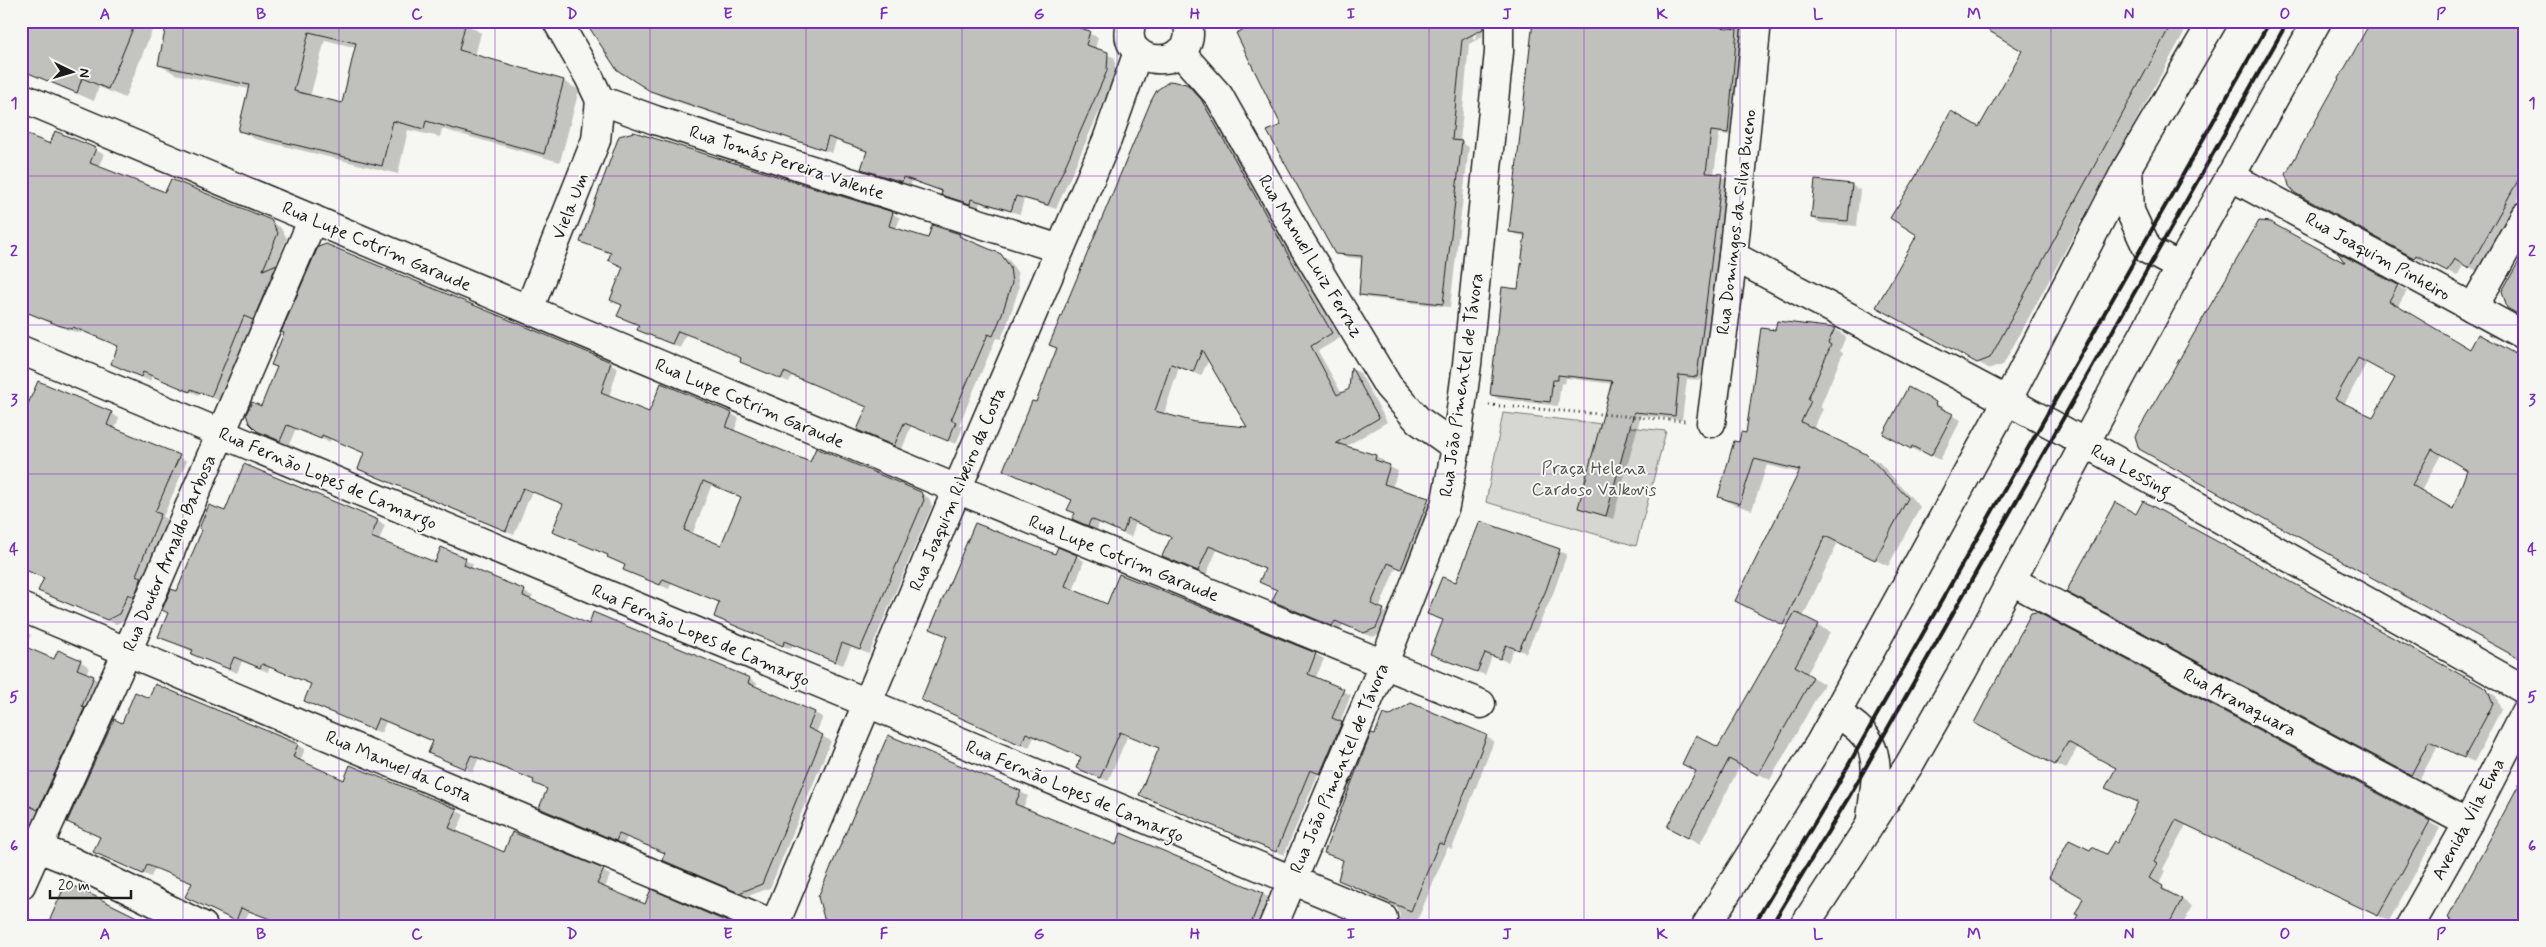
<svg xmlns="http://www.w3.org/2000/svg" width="2546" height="947" viewBox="0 0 2546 947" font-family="Mynerve,sans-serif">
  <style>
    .green { fill: #d6d6d2; stroke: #797977 }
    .shadow { fill: #0003; fill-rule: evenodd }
    .building { fill: #c0c0bd; stroke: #1c1c1c; fill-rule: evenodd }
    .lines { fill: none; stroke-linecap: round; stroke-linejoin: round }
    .minor-casing { stroke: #1c1c1c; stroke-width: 31 }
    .tertiary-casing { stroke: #1c1c1c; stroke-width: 31 }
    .secondary-casing { stroke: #1c1c1c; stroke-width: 31 }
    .primary-casing { stroke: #1c1c1c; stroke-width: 31 }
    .path { stroke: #1c1c1c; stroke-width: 3; stroke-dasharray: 1 4; stroke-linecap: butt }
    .minor { stroke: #f6f6f2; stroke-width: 28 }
    .tertiary { stroke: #f6f6f2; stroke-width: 28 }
    .secondary { stroke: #f6f6f2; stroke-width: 28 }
    .primary { stroke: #f6f6f2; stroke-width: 28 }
    .rail { stroke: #1c1c1c; stroke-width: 4 }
    .grid { fill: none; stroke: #7b2cbf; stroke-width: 1; stroke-opacity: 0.55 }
    .labels { text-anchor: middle; stroke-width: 4; stroke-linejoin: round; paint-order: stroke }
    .street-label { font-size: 18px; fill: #1c1c1c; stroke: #f6f6f2 }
    .park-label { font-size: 18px; fill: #545453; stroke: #f6f6f2 }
    .neatline { fill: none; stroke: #7b2cbf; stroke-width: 2 }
    .grid-label { font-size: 16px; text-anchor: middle; font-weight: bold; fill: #7b2cbf }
  </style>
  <rect width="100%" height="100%" fill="#f6f6f2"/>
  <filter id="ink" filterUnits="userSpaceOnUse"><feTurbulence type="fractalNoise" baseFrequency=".02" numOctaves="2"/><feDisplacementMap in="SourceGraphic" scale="10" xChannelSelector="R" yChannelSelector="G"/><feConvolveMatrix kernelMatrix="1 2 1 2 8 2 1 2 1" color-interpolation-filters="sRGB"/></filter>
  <g filter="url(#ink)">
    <polygon class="green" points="1503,413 1666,431 1636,546 1486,502"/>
    <g class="shadow">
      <polygon points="21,21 141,21 153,28 125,98 99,87 94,101 21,70"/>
      <path d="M236 21H469L468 25 481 33 475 56 563 81 579 90 560 162 442 129 440 137 408 130 398 174 255 139 239 130 249 89 175 74 160 65ZM325 40 357 48 343 105 310 97Z"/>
      <polygon points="1053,21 1098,37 1095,49 1115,58 1115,76 1056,209 1024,199 1020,214 980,203 978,208 951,199 943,194 943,192 912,181 910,186 871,173 863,169 868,152 836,141 832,153 660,96 651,90"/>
      <polygon points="1475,21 1473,39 1475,40 1478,21 1484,21 1482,37 1469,44 1460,142 1469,147 1450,307 1368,298 1361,294 1363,259 1344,257 1336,253 1269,132"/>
      <polygon points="1534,21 1744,21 1735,136 1719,134 1714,175 1730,180 1704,380 1687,379 1682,420 1641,415 1613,519 1580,508 1613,384 1566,378 1565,384 1561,383 1558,406 1499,399 1492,395 1519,290 1526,237 1510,232"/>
      <polygon points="1984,21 2185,21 2187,27 2003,365 1990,369 1878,307 2023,50"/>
      <polygon points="2525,21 2525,188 2479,272 2464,264 2457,276 2426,259 2424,262 2306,198"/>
      <path d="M1187 85 1196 90 1209 105 1340 338 1318 351 1342 394 1350 390 1352 369 1360 373 1387 422 1345 447 1376 456 1384 461 1383 464 1398 471 1392 488 1437 504 1409 573 1396 567 1379 609 1391 615 1384 632 1373 637 1343 625 1340 630 1273 601 1278 590 1266 570 1217 550 1206 575 1164 556 1172 537 1136 523 1131 537 1099 523 1097 530 1074 519 1076 514 1069 509 1073 500 1037 404ZM1209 359 1250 428 1195 424 1164 414 1179 367 1201 376Z"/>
      <polygon points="55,133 104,154 99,167 166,194 270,221 280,227 287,238 276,265 285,270 262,324 253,320 220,401 200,393 199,395 152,376 150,381 121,369 112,364 119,346 82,331 81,333 68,330 21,310 50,146"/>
      <polygon points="634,133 892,213 900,218 896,229 929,240 960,235 966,241 1009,260 1017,272 1019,288 1008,322 1001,339 996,338 959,425 963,427 956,444 911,426 902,449 858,430 868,407 792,375 789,382 749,366 741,361 743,358 726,350 686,334 680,348 646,334 639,330 640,326 626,320 623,305 625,267 609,260 612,254 582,242"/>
      <polygon points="1851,185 1860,190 1856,226 1821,223 1812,218"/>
      <path d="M2341 256 2407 291 2397 308 2470 351 2522 359 2520 352 2525 353V661L2140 448 2350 267ZM2367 362 2397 377 2373 419 2344 405ZM2442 453 2469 470 2454 510 2421 491Z"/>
      <polygon points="1834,329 1846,336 1840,351 1843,353 1820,407 1823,409 1813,429 1879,462 1920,507 1888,566 1838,542 1803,617 1830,632 1807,674 1824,684 1770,780 1741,764 1700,844 1680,833 1718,749 1788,627 1749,607 1800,473 1767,465 1752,510 1732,504 1719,496 1740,443 1747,434 1776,331"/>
      <path d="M610 363 618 368 609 397 650 414H731L739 418 734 432 811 463 921 493 929 498 932 506 869 654 851 647 843 665 793 645 791 649 723 621 715 617 721 603 672 582 669 589 633 574 626 565 609 556 554 532 564 505 532 491 514 535 367 473 365 453 331 439 329 442 296 428 289 445 258 430 262 407 278 368 272 364ZM712 484 743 497 722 547 692 535Z"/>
      <polygon points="38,383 111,413 119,418 115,429 187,461 163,517 168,520 127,619 116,624 40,591 45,578 21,569 21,423"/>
      <polygon points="1908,388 1944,408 1943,410 1961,420 1940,460 1921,450 1920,453 1884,433"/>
      <polygon points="2152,506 2496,696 2501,710 2474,762 2438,745 2420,779 2077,597 2137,516"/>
      <polygon points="225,513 378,521 385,525 379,541 436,564 442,549 473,564 471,569 533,596 530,601 589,625 749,679 757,683 755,687 823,717 816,733 831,741 770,888 748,896 672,864 664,860 666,854 631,839 627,837 624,844 548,812 540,808 548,789 535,783 535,781 479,758 473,772 430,753 434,742 386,722 381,733 313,705 305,700 312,684 270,667 268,672 242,661 237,673 160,636 177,593"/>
      <polygon points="1481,523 1567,554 1553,594 1526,653 1514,648 1508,662 1492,656 1485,675 1439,657 1444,621 1428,613 1457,584"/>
      <polygon points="1056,556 1076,556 1084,561 1073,591 1107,605 1120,575 1316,654 1324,659 1315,679 1351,695 1340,722 1349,728 1328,778 1318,774 1284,855 1149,798 1160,749 1128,735 1108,781 1085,772 1082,758 1034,737 1029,748 947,711 948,637 940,633"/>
      <polygon points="2036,613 2440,828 2389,921 2186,825 2163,869 2166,871 2159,885 2192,906 2182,926 2073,926 2085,898 2091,852 2107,856 2117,844 2139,803 2107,787 2117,768 2078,746 2066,769 1985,728"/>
      <polygon points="21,630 31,635 25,648 54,661 80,661 89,667 86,674 103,683 37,828 21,821"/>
      <polygon points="156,686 298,745 305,749 300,762 345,781 456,810 464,815 456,832 505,854 603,871 610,875 605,888 645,905 734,926 280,926 281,923 249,911 244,924 194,900 193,883 155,868 151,877 95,852 101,837 123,724 150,700"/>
      <polygon points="1486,737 1494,741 1452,849 1448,847 1415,926 1397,926 1400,915 1397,908 1339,879 1344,861 1326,853"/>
      <polygon points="1020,792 1028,796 1023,808 1117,846 1122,835 1263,894 1270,898 1259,926 843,926"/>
      <polygon points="66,885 156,926 43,926 45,920 50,923"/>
      <polygon points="1315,920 1330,926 1305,926 1306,922"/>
    </g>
    <g class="building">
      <polygon points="21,21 136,21 108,89 82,78 77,93 21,70"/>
      <path d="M167 21H466L459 50 564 80 544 154 426 121 424 129 393 121 382 166 238 131 249 85 158 65ZM309 32 356 43 342 103 294 91Z"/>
      <polygon points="585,21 1056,21 1090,31 1086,45 1108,52 1107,71 1048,205 1016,196 1011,211 971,199 970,204 941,195 942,191 903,177 902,182 861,169 867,151 828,137 824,150 650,91 617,70"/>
      <polygon points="1263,21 1483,21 1483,29 1462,40 1452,140 1462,141 1443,304 1359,295 1362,256 1335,254 1267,131 1281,125 1236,33"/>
      <polygon points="1533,21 1668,21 1737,29 1728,133 1711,131 1706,173 1722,174 1697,377 1679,375 1675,416 1634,412 1606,516 1578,508 1612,381 1558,375 1558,380 1553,380 1550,402 1490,395 1502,287 1518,289 1525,234 1509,232"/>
      <polygon points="1973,21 2173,21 1990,358 1977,363 1876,307 1917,235 1890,218 1912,183 1951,111 1979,127 2022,51"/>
      <polygon points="2371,21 2525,21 2525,168 2469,268 2454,259 2447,271 2416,255 2414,258 2295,193 2289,186 2286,174"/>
      <path d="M1170 81 1187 84 1201 99 1332 333 1311 346 1337 395 1349 389 1351 367 1379 418 1336 443 1376 455 1375 460 1390 465 1384 484 1429 498 1401 569 1388 563 1371 604 1384 609 1376 628 1364 633 1335 621 1332 626 1272 601 1277 590 1259 582 1265 569 1209 546 1198 571 1162 556 1171 537 1128 519 1123 533 1091 519 1088 526 1072 519 1075 513 1067 510 1072 500 1003 470 1032 401 1036 402 1057 348 1049 345 1151 101 1157 90ZM1202 350 1214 371 1247 427 1195 422 1155 411 1171 364 1193 372Z"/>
      <polygon points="55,131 96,148 90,163 165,192 171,179 271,220 278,233 263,270 277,264 253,320 244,316 211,397 191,389 190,392 143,372 141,377 111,364 118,346 73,327 72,329 58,325 21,310 21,132 50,144"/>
      <polygon points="634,132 893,212 889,226 928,238 932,225 960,234 959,236 1001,254 1010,267 1012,283 1001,317 993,336 988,334 951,420 956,422 948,441 904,423 894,446 857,430 867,407 784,372 781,379 740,362 741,358 717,346 678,331 672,344 637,330 639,325 617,316 622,305 610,300 623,267 608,260 611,253 580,242 619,136"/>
      <polygon points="1815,180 1852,184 1848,221 1811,218"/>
      <path d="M2259 221 2270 222 2345 263 2337 252 2398 285 2389 301 2470 349 2478 334 2525 359V662L2139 449 2135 436ZM2358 358 2395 378 2373 417 2335 399ZM2432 449 2467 470 2453 509 2412 485Z"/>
      <path d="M326 244 611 362 601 393 649 412 661 383 732 413 726 427 810 462 816 448 921 492 924 500 860 650 842 643 835 662 784 641 783 646 714 617 719 602 663 579 660 585 623 570 625 565 607 557 608 555 552 532 563 504 523 488 506 531 358 469 364 453 322 435 321 439 287 425 280 441 257 431 249 423 246 414 252 402 261 406 277 367 271 365 284 333 281 332 318 247ZM703 481 741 497 721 545 684 530Z"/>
      <polygon points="2525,251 2525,318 2507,308 2502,291"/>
      <polygon points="1777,321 1835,328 1828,343 1831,345 1808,399 1811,401 1801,422 1866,454 1908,498 1875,560 1825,536 1783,625 1735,601 1800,470 1754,459 1740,504 1718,497 1734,441 1739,442 1741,432 1746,433 1761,328 1775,330"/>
      <polygon points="38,381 112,412 107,425 180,455 155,512 161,514 136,575 142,577 134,597 128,594 119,614 107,620 38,591 44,578 21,568 21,420"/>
      <polygon points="1908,387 1936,402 1935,405 1953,414 1931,456 1912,446 1911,449 1883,434"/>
      <polygon points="244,464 378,520 371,537 435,562 441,547 466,558 464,565 525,590 523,596 589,624 593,612 750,678 748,683 815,712 808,728 823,735 762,884 739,893 662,860 665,853 619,834 616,841 539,808 547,789 533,783 534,780 471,755 465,769 428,753 433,741 378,718 373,730 304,701 311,684 262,664 260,668 234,657 229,669 191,654 193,650 158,637 168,613 162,610 171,589 177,591 202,530 199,528 209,505 225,511"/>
      <polygon points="2143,501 2487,689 2493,704 2464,758 2429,741 2411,775 2066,592 2115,502 2136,514"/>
      <polygon points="1480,521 1560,549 1546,590 1519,650 1506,645 1500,659 1485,653 1477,672 1430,654 1443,620 1427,614 1442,577 1456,582"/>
      <polygon points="975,523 1055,554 1058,547 1077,555 1065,586 1107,604 1119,574 1316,653 1308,674 1344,689 1332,718 1342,722 1320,774 1310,770 1276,852 1139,795 1159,748 1120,732 1100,778 1076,768 1081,757 1026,733 1021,745 921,700 947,636 930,629"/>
      <polygon points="1795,612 1819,624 1795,666 1813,677 1758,775 1729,759 1688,838 1667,827 1696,771 1682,764 1696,735 1718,747"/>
      <polygon points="2037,612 2430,821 2378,916 2176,820 2154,862 2157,864 2149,878 2163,886 2162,889 2182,899 2168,926 2072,926 2078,915 2075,914 2083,898 2049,878 2069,840 2090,850 2092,847 2106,854 2114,841 2117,843 2138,802 2105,788 2116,768 2068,742 2055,765 1974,723 2031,613"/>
      <polygon points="21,645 54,659 58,650 81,660 77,669 94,676 82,706 85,707 38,810 21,802"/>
      <polygon points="155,684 298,744 293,757 344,780 350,765 457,809 449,828 504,852 512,832 604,869 597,884 645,904 651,889 737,926 288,926 241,908 236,921 185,897 192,883 147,865 143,874 93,852 100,837 67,822 114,719 122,723 135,692 149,698"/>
      <polygon points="1411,703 1487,735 1444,845 1439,843 1411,911 1338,880 1343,860 1324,853 1371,733 1375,734 1383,714 1389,716"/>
      <polygon points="888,735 1021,791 1015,804 1116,845 1121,833 1263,893 1250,926 843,926 824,918 818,897"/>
      <polygon points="2525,773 2525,926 2461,926 2448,918"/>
      <polygon points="66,883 78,888 155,926 47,926"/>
    </g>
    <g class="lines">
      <defs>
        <g id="minor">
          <polyline points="557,21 589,77 600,100 655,120 1060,249"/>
          <polyline points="1180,52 1219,96 1301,242 1388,386 1418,420 1456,447"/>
          <polyline points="21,97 957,489 1481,704"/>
          <polyline points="2230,176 2525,336"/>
          <polyline points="2473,308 2525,216"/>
          <polyline points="529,309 596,140 600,100"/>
          <polyline points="21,350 1383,918"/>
          <polyline points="1711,423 1733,256"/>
          <polyline points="2012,581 2468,823"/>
          <polyline points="21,841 71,861 203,926"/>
          <polyline points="21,885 127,652 313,219"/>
          <polyline points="774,926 957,489 1107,140 1138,52"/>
        </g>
        <g id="tertiary">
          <path d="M1132 21C1114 71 1203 73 1187 21"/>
          <polyline points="1757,21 1733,256 2053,425 2525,690"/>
          <polyline points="21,607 778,926"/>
          <polyline points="1273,926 1384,663 1445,506 1456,447 1467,364 1499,52 1499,21"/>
        </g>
        <polyline id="secondary" points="2410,926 2468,823 2525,712"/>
        <g id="primary">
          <polyline points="2128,167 2130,211 2148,250 2180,267"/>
          <path d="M1836 714C1886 738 1877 771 1871 818"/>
          <polyline points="1706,926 1820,743 2007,401 2128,166 2213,21"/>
          <polyline points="1804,926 1909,765 1963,670 2180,267 2317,21"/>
        </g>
      </defs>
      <use href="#minor" class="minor-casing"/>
      <use href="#tertiary" class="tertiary-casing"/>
      <use href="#secondary" class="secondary-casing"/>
      <use href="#primary" class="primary-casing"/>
      <polyline class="path" points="1489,405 1685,421"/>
      <use href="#minor" class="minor"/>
      <use href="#tertiary" class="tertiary"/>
      <use href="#secondary" class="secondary"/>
      <use href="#primary" class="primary"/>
      <g class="rail">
        <polyline points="1753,926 1836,787 2270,21"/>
        <polyline points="1771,926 1850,795 2288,21"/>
      </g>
    </g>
  </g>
  <path class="grid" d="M183 21V926M339 21V926M495 21V926M650 21V926M806 21V926M962 21V926M1117 21V926M1273 21V926M1429 21V926M1584 21V926M1740 21V926M1896 21V926M2051 21V926M2207 21V926M2363 21V926M21 176H2525M21 325H2525M21 474H2525M21 622H2525M21 771H2525"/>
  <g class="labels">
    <g class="street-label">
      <text transform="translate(787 162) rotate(18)" y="6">Rua Tomás Pereira Valente</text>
      <text transform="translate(570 206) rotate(-68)" y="6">Viela Um</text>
      <text transform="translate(1736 222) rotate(-83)" y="6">Rua Domingos da Silva Bueno</text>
      <text transform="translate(377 246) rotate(23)" y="6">Rua Lupe Cotrim Garaude</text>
      <text transform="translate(1311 256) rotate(59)" y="6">Rua Manuel Luiz Ferraz</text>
      <text transform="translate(2378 256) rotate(29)" y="6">Rua Joaquim Pinheiro</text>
      <text transform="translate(1461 385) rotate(-82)" y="6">Rua João Pimentel de Távora</text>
      <text transform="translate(750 403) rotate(23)" y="6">Rua Lupe Cotrim Garaude</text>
      <text transform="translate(2131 470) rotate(29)" y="6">Rua Lessing</text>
      <text transform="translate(328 478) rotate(23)" y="6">Rua Fernão Lopes de Camargo</text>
      <text transform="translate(957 489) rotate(-67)" y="6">Rua Joaquim Ribeiro da Costa</text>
      <text transform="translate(169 553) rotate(-67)" y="6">Rua Doutor Arnaldo Barbosa</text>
      <text transform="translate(1124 558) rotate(22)" y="6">Rua Lupe Cotrim Garaude</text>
      <text transform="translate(701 635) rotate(23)" y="6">Rua Fernão Lopes de Camargo</text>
      <text transform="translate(2240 702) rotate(28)" y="6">Rua Aranaquara</text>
      <text transform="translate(399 766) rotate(23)" y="6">Rua Manuel da Costa</text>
      <text transform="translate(1339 768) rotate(-67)" y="6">Rua João Pimentel de Távora</text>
      <text transform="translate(1075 791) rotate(23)" y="6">Rua Fernão Lopes de Camargo</text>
      <text transform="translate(2468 819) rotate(-62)" y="6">Avenida Vila Ema</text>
    </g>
    <g class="park-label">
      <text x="1594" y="474">Praça Helena<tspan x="1594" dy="21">Cardoso Valkovis</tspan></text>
    </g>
  </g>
  <rect width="2546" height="947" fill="none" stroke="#f6f6f2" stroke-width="55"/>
  <g transform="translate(72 72) rotate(95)" stroke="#f6f6f2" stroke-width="4" paint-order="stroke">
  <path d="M0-4L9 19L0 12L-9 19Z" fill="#1c1c1c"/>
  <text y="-8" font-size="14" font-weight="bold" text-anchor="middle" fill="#1c1c1c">N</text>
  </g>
  <path d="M50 890v8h81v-8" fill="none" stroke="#1c1c1c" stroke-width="2.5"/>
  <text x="58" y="890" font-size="15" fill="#1c1c1c" stroke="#f6f6f2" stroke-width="4" paint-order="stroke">20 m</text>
  <rect x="28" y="28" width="2490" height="892" class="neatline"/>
  <g class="grid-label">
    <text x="105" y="19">A</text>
    <text x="261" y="19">B</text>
    <text x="417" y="19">C</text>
    <text x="572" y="19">D</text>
    <text x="728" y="19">E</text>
    <text x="884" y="19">F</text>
    <text x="1039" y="19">G</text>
    <text x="1195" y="19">H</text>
    <text x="1351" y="19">I</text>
    <text x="1507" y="19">J</text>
    <text x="1662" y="19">K</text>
    <text x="1818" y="19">L</text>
    <text x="1974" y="19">M</text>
    <text x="2129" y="19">N</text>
    <text x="2285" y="19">O</text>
    <text x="2441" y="19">P</text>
    <text x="14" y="108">1</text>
    <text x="2532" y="108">1</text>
    <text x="14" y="256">2</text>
    <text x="2532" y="256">2</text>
    <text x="14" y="405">3</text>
    <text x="2532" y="405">3</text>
    <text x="14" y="554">4</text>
    <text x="2532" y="554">4</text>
    <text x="14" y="702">5</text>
    <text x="2532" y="702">5</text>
    <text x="14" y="851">6</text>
    <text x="2532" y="851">6</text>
    <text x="105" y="939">A</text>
    <text x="261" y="939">B</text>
    <text x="417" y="939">C</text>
    <text x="572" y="939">D</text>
    <text x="728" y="939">E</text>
    <text x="884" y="939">F</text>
    <text x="1039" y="939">G</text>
    <text x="1195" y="939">H</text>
    <text x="1351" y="939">I</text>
    <text x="1507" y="939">J</text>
    <text x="1662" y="939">K</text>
    <text x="1818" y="939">L</text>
    <text x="1974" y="939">M</text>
    <text x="2129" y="939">N</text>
    <text x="2285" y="939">O</text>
    <text x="2441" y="939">P</text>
  </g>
</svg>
